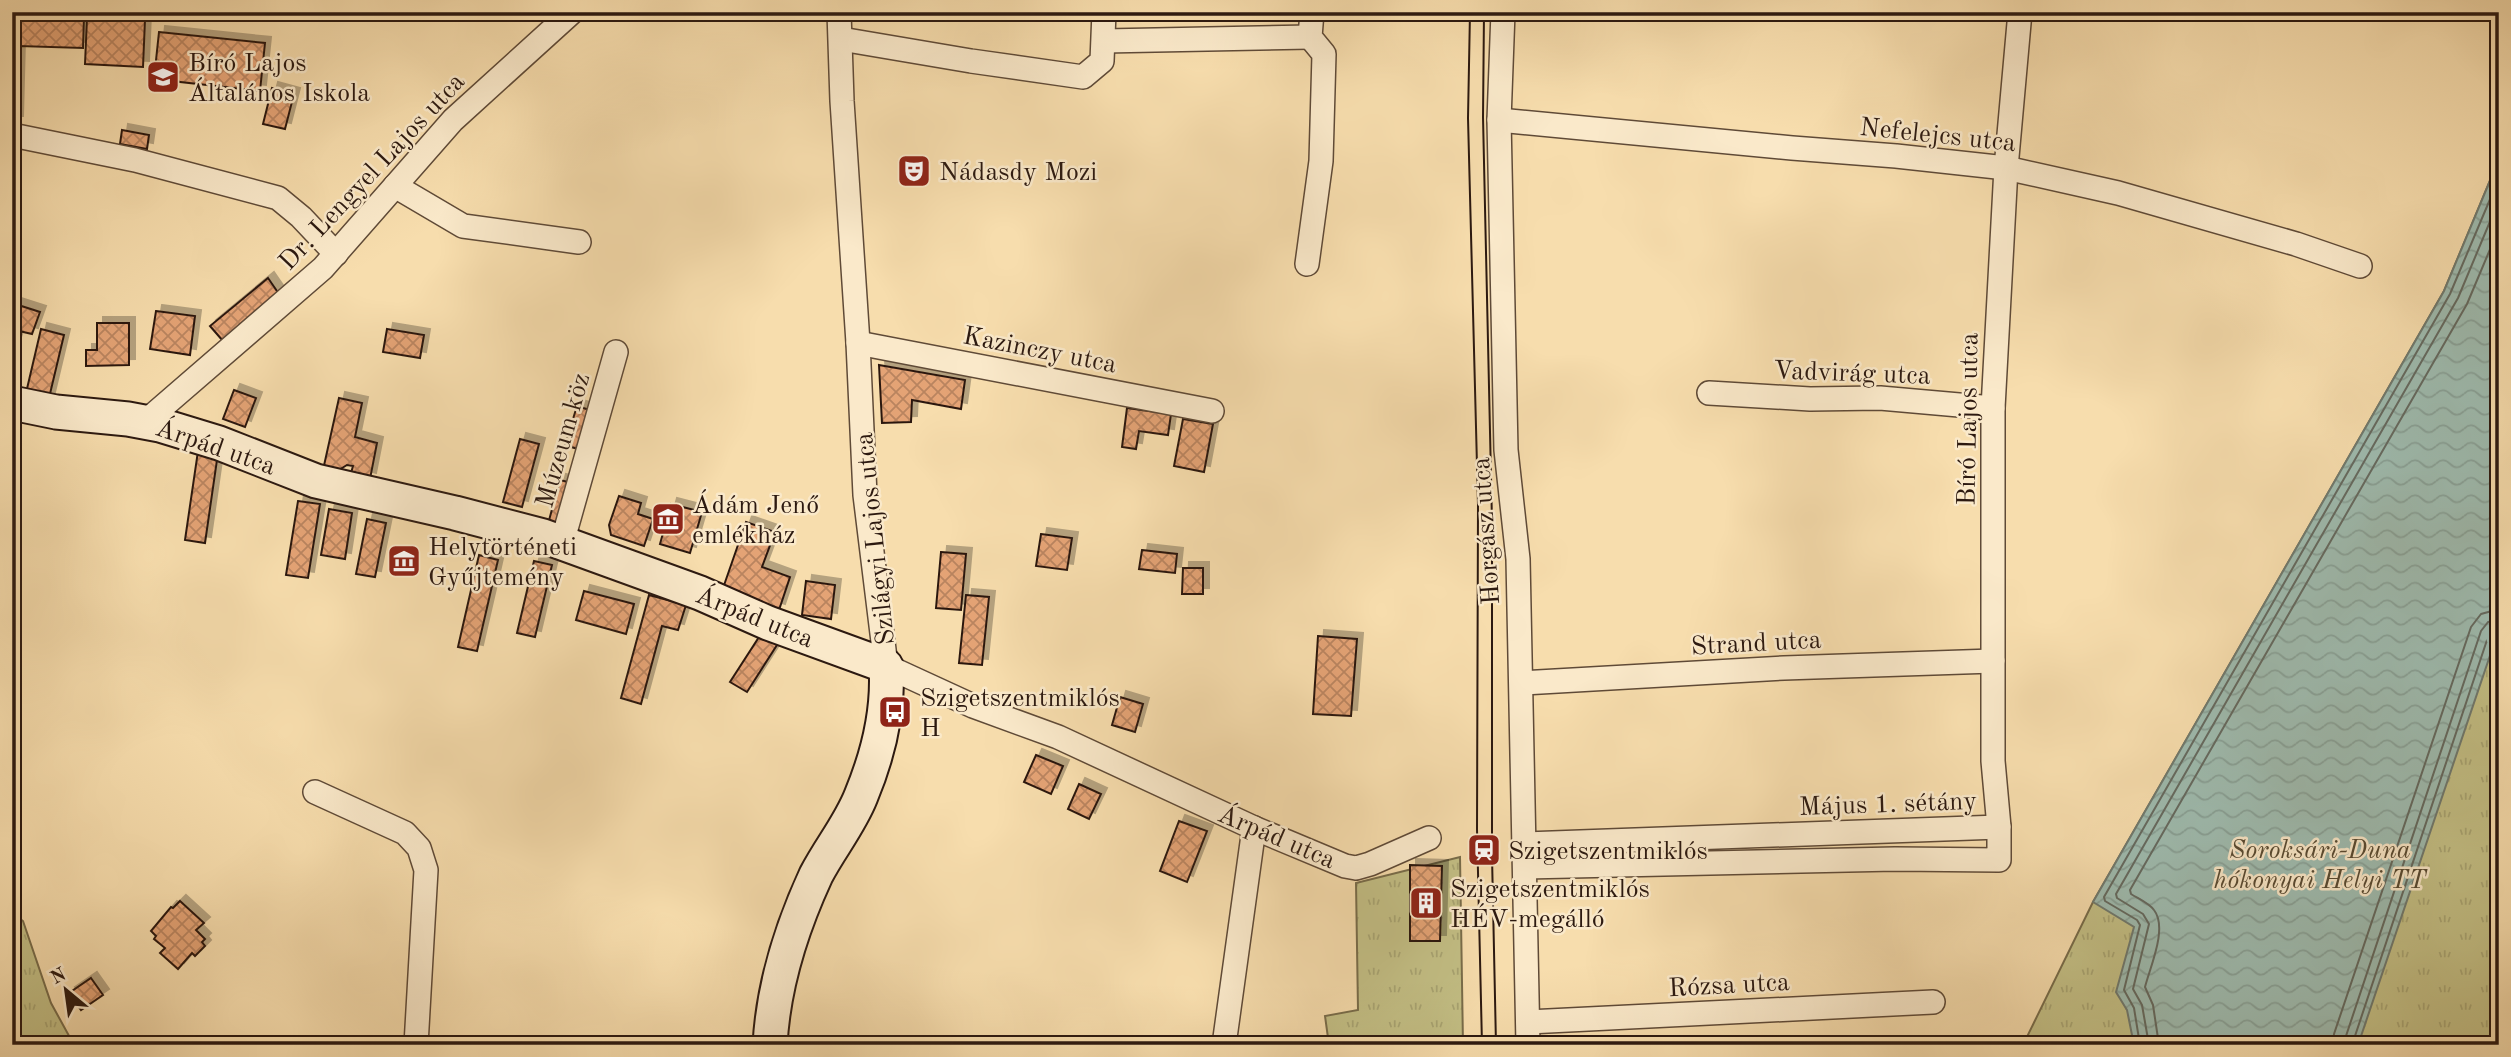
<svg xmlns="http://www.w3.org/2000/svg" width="2511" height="1057" viewBox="0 0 2511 1057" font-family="'Old Standard TT',serif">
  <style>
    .park { fill: url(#park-tufts); stroke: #786c4a; stroke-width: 2 }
    .water { fill: url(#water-waves); stroke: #707a6f; stroke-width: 2 }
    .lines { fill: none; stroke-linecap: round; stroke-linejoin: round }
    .shore { stroke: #656a60; stroke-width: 2 }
    .canal { stroke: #9ebbaf; stroke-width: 21 }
    .building { fill: url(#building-cross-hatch); stroke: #2c1910; stroke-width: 2; filter: url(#shadow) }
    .street-casing { stroke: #5f4a37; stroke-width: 26 }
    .secondary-casing { stroke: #2c1910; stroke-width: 37 }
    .street { stroke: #fae9ca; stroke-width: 23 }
    .secondary { stroke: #fae9ca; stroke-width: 33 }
    .tram { stroke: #2c1910; stroke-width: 2 }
    .labels { text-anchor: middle; stroke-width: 5; stroke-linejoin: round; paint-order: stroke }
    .poi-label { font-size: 26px; fill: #2c1910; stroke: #fae9ca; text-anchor: start }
    .street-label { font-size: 26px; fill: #2c1910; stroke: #fae9ca }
    .park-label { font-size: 26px; font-style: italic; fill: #594b33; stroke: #fae9ca }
  </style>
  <defs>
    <pattern id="park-tufts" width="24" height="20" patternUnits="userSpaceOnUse" patternTransform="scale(1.75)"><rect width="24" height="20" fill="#c3bf85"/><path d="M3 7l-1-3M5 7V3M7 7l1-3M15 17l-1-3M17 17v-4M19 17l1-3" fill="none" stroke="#a8a472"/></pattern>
    <pattern id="water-waves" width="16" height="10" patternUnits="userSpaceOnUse" patternTransform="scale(1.75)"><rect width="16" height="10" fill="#9ebbaf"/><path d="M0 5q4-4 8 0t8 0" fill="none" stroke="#88a096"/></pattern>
    <pattern id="building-cross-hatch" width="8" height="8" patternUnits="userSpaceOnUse" patternTransform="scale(1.75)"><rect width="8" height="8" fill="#e4a375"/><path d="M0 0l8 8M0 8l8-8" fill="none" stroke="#b9845f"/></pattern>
    <filter id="shadow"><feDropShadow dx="6" dy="-6" stdDeviation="0" flood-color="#0004"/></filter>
  </defs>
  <rect width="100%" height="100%" fill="#f7ddad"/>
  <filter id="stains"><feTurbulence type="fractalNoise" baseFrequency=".00286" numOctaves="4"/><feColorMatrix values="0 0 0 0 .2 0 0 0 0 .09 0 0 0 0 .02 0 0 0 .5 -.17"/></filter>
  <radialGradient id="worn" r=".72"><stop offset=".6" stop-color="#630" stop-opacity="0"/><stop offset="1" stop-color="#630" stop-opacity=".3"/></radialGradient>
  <g class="park">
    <polygon points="2499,159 2499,1045 2023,1045 2093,902 2444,291"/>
    <polygon points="1460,857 1463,1045 1329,1045 1325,1016 1358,1010 1356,883"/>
    <polygon points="19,918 23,921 51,1003 74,1045 12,1045 12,991 19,960"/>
  </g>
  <polygon class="water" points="2499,159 2499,629 2358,1045 2134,1045 2127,1010 2116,992 2134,927 2093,902 2444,291"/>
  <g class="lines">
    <g class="shore">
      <polyline points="2140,1045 2134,1008 2124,990 2140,925 2137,920 2105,901 2104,897 2450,294 2499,178"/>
      <polyline points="2149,1045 2142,1005 2133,989 2149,924 2143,914 2117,898 2116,894 2458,298 2499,200"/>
      <path d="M2159 1045 2153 1005 2145 987C2150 967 2168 928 2154 910 2149 903 2139 899 2131 894L2130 890 2467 304 2499 228"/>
      <polyline points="2333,1045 2334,1034 2471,627 2481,614 2499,609"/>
      <polyline points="2343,1045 2481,631 2488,622 2499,620"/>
      <polyline points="2352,1045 2489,634 2493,629 2499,629"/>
    </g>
    <polyline class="canal" points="2496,636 2499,638"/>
  </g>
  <g class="building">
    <polygon points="12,13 84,17 83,48 19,46 17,122 12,122"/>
    <polygon points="87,18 145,20 143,67 85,64"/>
    <polygon points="159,32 265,43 260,91 154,79"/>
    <polygon points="272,88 294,94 285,129 263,124"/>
    <polygon points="122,130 149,135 147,149 120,144"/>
    <polygon points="268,278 279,294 223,341 210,326"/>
    <polygon points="12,303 40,312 32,334 19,331 12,352"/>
    <polygon points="156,311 195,316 190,355 150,349"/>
    <polygon points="97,323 129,323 129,365 86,366 86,350 97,350"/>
    <polygon points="41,329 64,335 49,398 26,393"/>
    <polygon points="387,329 424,335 420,358 383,352"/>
    <polygon points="879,365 965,380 961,409 912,400 911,422 882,423"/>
    <polygon points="234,390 256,398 245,427 223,419"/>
    <polygon points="339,398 362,403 355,437 377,443 370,479 351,473 353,466 347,465 334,473 323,470"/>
    <polygon points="577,406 599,413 587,452 565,445"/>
    <polygon points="1127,408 1171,414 1168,435 1139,431 1136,449 1122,447"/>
    <polygon points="1183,419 1213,424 1204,472 1174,466"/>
    <polygon points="520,439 539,444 522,507 503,502"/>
    <polygon points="198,451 218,453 205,543 185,540"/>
    <polygon points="560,480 576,484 565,529 548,524"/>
    <polygon points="619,496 641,503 638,514 653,519 644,546 611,535 609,525"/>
    <polygon points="298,501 320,504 308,578 286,575"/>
    <polygon points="671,504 702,512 690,553 660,544"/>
    <polygon points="329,509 352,513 345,559 321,555"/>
    <polygon points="367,519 386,523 375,577 356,574"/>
    <polygon points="746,522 775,532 762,567 790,577 779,610 722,591"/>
    <polygon points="1041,534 1072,538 1067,570 1036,566"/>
    <polygon points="1142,550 1177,554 1175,573 1139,569"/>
    <polygon points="941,552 966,554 961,610 936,608"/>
    <polygon points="479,555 498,560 477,651 458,647"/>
    <polygon points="534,561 552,565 535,637 517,633"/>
    <polygon points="1183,568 1203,568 1203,594 1182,594"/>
    <polygon points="806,581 835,585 831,619 802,615"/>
    <polygon points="584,591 634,604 626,634 576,620"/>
    <polygon points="649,595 686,605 678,630 662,626 641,704 621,698"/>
    <polygon points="966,595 989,597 982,665 959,663"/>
    <polygon points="761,634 777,645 747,692 730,682"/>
    <polygon points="1318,636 1357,639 1351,716 1313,714"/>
    <polygon points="1120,697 1143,704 1135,732 1112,725"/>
    <polygon points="1036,755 1063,766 1051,794 1024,782"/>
    <polygon points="1079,784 1101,794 1089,819 1068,809"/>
    <polygon points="1179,821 1207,831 1187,882 1160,871"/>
    <polygon points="1410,865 1442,866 1440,941 1410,941"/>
    <polygon points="180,901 204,923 196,930 205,939 202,942 205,946 195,956 192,953 178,969 160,953 165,948 154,939 156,936 151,931 171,907 173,908"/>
    <polygon points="91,978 103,995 81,1010 69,993"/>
  </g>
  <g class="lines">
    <defs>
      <g id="street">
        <polyline points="839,12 842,101 858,343 865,495 886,666 973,706 1058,737 1254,828 1345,866 1356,868 1370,864 1429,838"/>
        <polyline points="1503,12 1499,120 1506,450 1518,559 1528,1045"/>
        <polyline points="841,39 971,61 1083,77 1102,61 1104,12"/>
        <polyline points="1104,41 1310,37"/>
        <polyline points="1499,120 1792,148 1896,156 2006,168 2118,193 2296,244 2360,266"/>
        <polyline points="12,135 135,160 278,198 301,217 336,254"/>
        <polyline points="395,186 463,226 579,242"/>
        <polyline points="1307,264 1321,161 1324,54 1310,37 1312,12"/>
        <polyline points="858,343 1212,411"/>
        <polyline points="1709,393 1810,399 1880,398 1993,408"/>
        <polyline points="145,422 323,268 453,120 572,12"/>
        <polyline points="562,543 616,352"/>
        <polyline points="1522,683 1784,668 1993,661"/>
        <polyline points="315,792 405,833 419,848 426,870 416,1045"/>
        <polyline points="1525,844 1999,827"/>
        <polyline points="1525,867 1895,859 1999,860 1999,827 1993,761 1993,408 2006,168 2020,12"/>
        <polyline points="1528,1022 1933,1002"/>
        <polyline points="1224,1045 1254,828"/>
      </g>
      <path id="secondary" d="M12 403 56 412 128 419 160 425 219 443 316 481 455 513 543 536 700 593 768 623 886 666C889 710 878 755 861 796 850 824 830 848 816 875 792 927 773 988 770 1045"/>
    </defs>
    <use href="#street" class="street-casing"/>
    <use href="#secondary" class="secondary-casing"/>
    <use href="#street" class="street"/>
    <use href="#secondary" class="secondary"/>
    <g class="tram">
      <polyline points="1470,12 1468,118 1478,504 1477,829 1482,1045"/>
      <polyline points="1484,12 1483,117 1492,522 1492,856 1496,1045"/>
    </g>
  </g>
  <defs>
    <symbol id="school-square" viewBox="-11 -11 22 22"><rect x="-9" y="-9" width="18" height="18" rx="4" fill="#8f2418" stroke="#fae9ca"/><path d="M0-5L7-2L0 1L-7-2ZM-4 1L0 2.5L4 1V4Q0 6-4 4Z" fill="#fff"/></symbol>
    <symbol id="theatre-square" viewBox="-11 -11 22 22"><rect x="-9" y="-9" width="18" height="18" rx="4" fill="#8f2418" stroke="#fae9ca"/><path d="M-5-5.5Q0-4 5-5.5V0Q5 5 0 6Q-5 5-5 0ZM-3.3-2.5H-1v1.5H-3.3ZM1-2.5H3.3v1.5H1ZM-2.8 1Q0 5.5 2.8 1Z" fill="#fff"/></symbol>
    <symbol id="museum-square" viewBox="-11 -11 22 22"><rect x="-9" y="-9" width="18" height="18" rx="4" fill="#8f2418" stroke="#fae9ca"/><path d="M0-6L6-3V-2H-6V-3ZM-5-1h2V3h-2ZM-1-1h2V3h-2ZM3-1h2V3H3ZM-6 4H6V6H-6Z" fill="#fff"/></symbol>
    <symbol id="bus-square" viewBox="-11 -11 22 22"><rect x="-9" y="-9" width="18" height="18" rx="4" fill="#8f2418" stroke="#fae9ca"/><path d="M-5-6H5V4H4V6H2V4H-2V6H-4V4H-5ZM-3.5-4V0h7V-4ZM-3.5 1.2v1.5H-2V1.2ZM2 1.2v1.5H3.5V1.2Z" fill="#fff"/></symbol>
    <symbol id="station-square" viewBox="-11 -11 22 22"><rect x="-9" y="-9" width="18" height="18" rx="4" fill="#8f2418" stroke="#fae9ca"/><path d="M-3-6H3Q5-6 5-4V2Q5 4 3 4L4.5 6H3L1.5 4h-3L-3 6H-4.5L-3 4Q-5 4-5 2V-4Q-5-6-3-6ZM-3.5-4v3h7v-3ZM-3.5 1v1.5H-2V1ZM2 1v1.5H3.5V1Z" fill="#fff"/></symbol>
    <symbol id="building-square" viewBox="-11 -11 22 22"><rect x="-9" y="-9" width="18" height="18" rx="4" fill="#8f2418" stroke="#fae9ca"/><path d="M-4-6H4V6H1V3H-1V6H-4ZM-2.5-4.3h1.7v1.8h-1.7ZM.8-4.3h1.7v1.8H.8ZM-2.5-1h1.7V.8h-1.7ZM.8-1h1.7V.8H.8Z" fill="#fff"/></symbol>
  </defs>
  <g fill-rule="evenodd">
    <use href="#school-square" x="144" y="58" width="38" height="38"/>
    <use href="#theatre-square" x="895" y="152" width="38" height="38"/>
    <use href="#museum-square" x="649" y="500" width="38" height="38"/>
    <use href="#museum-square" x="385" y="542" width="38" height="38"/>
    <use href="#bus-square" x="876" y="693" width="38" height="38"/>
    <use href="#station-square" x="1465" y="831" width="38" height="38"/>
    <use href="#building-square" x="1407" y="884" width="38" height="38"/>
  </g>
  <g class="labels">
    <g class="poi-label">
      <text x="188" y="71">Bíró Lajos<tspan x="188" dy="30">Általános Iskola</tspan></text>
      <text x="939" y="180">Nádasdy Mozi</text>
      <text x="692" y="513">Ádám Jenő<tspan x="692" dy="30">emlékház</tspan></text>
      <text x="428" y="555">Helytörténeti<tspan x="428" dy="30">Gyűjtemény</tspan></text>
      <text x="920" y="706">Szigetszentmiklós<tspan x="920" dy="30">H</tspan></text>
      <text x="1508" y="859">Szigetszentmiklós</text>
      <text x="1450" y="897">Szigetszentmiklós<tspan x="1450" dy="30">HÉV-megálló</tspan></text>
    </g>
    <g class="street-label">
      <text transform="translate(1938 134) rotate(6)" y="9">Nefelejcs utca</text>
      <text transform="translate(371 171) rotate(-47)" y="9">Dr. Lengyel Lajos utca</text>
      <text transform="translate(1040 349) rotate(11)" y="9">Kazinczy utca</text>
      <text transform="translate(1852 372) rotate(2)" y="9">Vadvirág utca</text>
      <text transform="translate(1967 419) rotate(-89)" y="9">Bíró Lajos utca</text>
      <text transform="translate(562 440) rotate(-74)" y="9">Múzeum köz</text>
      <text transform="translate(216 446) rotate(19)" y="9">Árpád utca</text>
      <text transform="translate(1485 531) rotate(-94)" y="9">Horgász utca</text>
      <text transform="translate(874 539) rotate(-96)" y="9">Szilágyi Lajos utca</text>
      <text transform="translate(755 616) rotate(22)" y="9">Árpád utca</text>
      <text transform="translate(1756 642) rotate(-3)" y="9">Strand utca</text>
      <text transform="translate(1888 803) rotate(-2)" y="9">Május 1. sétány</text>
      <text transform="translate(1277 836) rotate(23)" y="9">Árpád utca</text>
      <text transform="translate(1729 984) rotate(-3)" y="9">Rózsa utca</text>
    </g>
    <g class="park-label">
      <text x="2320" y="858">Soroksári-Duna<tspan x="2320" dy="30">hókonyai Helyi TT</tspan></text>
    </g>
  </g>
  <rect width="2511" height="1057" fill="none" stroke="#f7ddad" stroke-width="42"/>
  <rect x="14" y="14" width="2483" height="1029" fill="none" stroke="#2c1910" stroke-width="3.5"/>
  <rect x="21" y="21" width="2469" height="1015" fill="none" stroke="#2c1910" stroke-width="2"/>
  <g transform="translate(66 990) rotate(331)" stroke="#fae9ca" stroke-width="5" paint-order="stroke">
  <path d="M0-5L12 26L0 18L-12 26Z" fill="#2c1910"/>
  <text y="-10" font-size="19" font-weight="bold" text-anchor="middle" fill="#2c1910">N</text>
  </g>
  <rect width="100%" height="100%" filter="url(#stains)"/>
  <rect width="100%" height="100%" fill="url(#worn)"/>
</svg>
